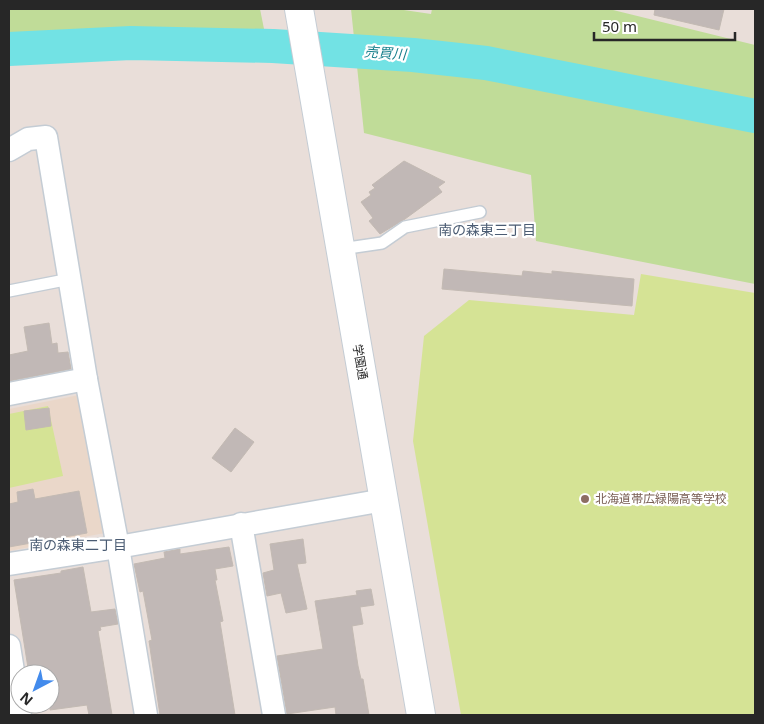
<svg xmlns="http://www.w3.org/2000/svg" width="764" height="724" viewBox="0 0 764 724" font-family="'Noto Sans','Noto Sans JP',sans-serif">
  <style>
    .education { fill: #ead7c9 }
    .green { fill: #c0dc98 }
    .pitch { fill: #d5e395 }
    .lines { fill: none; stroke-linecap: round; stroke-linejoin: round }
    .river { stroke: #72e2e4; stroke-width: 34 }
    .building { fill: #c1b8b6; stroke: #c3bab3 }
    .service-casing { stroke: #c4ccd4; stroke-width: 14 }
    .minor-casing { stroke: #c4ccd4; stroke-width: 25 }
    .tertiary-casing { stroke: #c4ccd4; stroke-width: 30 }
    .service { stroke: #fff; stroke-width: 11 }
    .minor { stroke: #fff; stroke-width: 22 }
    .tertiary { stroke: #fff; stroke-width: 28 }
    .education-dot { fill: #8d6e63; stroke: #fff; stroke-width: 2 }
    .labels { text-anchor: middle; stroke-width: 4.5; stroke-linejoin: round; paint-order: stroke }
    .street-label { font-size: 12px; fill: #272727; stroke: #fff }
    .education-label { font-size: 12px; fill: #785e54; stroke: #fff; text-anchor: start }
    .water-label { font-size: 14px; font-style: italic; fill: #167f8b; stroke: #fff }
    .neighbourhood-label { font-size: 14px; fill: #4b5c73; stroke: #fff }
  </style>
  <rect width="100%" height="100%" fill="#e9ded9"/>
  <polygon class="education" points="79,395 105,533 9,551 9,409"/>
  <g class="green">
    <polygon points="9,9 260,9 264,29 9,35"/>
    <polygon points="351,9 397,9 431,14 432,9 609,9 755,45 755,284 536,241 531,175 364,133"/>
  </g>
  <g class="pitch">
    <polygon points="641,274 755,293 755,715 461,715 413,441 424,336 469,300 634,315"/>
    <polygon points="48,406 63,476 9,488 9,414"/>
  </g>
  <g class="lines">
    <polyline class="river" points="9,49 131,43 273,46 413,55 486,63 755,116"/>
  </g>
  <g class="building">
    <polygon points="655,9 724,9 719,30 654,15"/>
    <polygon points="404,161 445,182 438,187 442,192 405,219 380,234 369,221 373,218 361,202 371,195 369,192 375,188 372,185"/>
    <polygon points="444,269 522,276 523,271 552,274 552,271 634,279 632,306 442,289"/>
    <polygon points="49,323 52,344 57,343 58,353 68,352 71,369 9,381 9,355 28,351 24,327"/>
    <polygon points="49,408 51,426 26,430 24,411"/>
    <polygon points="235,428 254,442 231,472 212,458"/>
    <polygon points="33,489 35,499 79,491 87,533 9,547 9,504 18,502 17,492"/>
    <polygon points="303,539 306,563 297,564 307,609 286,613 281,593 267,596 263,573 274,570 270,544"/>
    <polygon points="229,547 233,566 215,569 217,580 215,580 223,621 220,622 235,715 160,715 149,641 152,640 143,591 140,592 134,564 165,558 164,552 180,549 180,554"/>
    <polygon points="83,567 91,612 115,609 118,624 100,627 101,630 98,631 112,715 89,715 87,705 50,710 50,674 29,674 14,580 61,573 61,571"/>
    <polygon points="371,589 374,605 360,607 363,624 352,626 358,666 361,679 363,679 369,715 336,715 335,707 287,714 277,656 323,649 315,601 357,595 356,591"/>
  </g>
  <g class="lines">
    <defs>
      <g id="service">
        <polyline points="341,249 382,243 405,227 480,212"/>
        <polyline points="9,291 70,279"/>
      </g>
      <g id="minor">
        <polyline points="9,150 28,139 46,137 86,379 118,547 146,715"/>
        <polyline points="9,394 86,379"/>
        <polyline points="241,524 274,715"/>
        <polyline points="9,564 118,547 384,500"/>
        <polyline points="9,646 20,715"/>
      </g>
      <polyline id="tertiary" points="299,9 421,715"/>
    </defs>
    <use href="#service" class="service-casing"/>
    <use href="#minor" class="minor-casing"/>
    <use href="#tertiary" class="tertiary-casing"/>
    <use href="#service" class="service"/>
    <use href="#minor" class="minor"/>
    <use href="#tertiary" class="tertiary"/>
  </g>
  <circle class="education-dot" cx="585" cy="499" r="5"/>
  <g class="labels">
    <g class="street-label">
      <text transform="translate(360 362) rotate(80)" y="4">学園通</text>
    </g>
    <g class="education-label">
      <text x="595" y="503">北海道帯広緑陽高等学校</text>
    </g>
    <g class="water-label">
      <text transform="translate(385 53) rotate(4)" y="5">売買川</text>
    </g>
    <g class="neighbourhood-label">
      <text x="487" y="235">南の森東三丁目</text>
      <text x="78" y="550">南の森東二丁目</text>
    </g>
  </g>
  <rect width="764" height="724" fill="none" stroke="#272727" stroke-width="20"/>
  <g transform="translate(35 689) rotate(221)"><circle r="24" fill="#ffffff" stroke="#a9a9a9"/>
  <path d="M0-4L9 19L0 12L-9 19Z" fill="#438bec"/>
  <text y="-8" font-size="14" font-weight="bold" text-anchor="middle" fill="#272727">N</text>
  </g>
  <path d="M594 32v8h141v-8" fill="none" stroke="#272727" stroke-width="2.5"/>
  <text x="602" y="32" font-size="15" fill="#272727" stroke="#ffffff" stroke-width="4" paint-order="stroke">50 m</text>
</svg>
